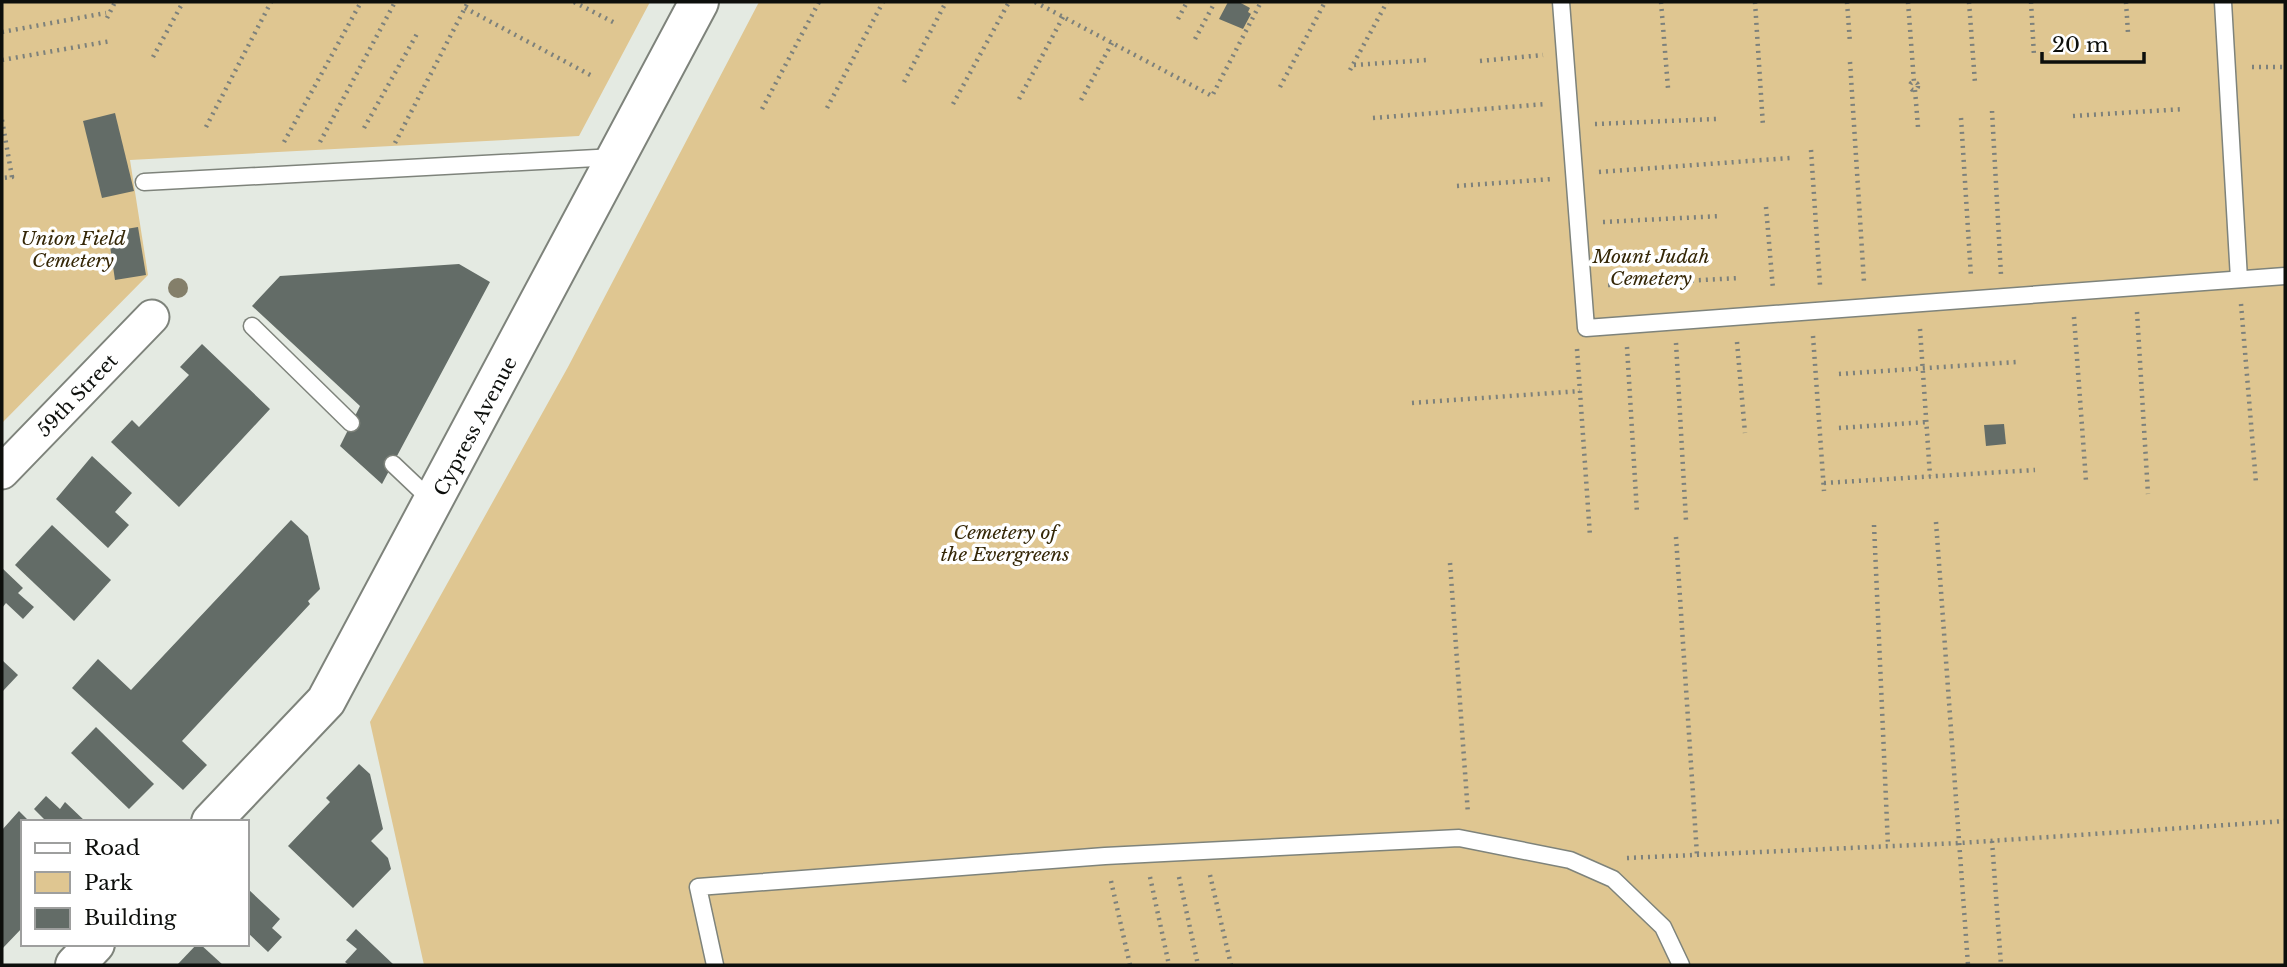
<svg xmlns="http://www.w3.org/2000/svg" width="2287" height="967" viewBox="0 0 2287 967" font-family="'Libre Baskerville',serif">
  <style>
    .green { fill: #dfc691 }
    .building { fill: #636c67 }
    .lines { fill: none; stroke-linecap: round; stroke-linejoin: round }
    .lane-casing { stroke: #7e837b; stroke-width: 19 }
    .street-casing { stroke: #7e837b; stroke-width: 37 }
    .secondary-casing { stroke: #7e837b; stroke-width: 42 }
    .path { stroke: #7d817b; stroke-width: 4.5; stroke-dasharray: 2 5; stroke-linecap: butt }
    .lane { stroke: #fff; stroke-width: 16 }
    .street { stroke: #fff; stroke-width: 33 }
    .secondary { stroke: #fff; stroke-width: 38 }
    .tree { fill: #847f6a }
    .labels { text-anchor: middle; stroke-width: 7; stroke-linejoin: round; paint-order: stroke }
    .park-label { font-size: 19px; font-style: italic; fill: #352707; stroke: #fff }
    .street-label { font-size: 19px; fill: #0d0f0c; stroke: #fff }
  </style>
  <rect width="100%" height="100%" fill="#e4eae2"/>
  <g class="green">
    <polygon points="2,2 650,2 579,136 130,160 148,275 2,423"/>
    <polygon points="759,2 2285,2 2285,965 424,965 370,722 568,367"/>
  </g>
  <g class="building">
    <polygon points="1228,2 1239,2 1250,8 1248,12 1251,14 1243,29 1219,19"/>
    <polygon points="115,113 134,191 102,198 83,121"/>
    <polygon points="138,227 146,275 115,280 108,232"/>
    <polygon points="459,264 490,282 382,484 340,446 360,406 252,306 280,276"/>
    <polygon points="202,344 270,409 179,507 111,442 132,420 139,427 189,375 180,367"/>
    <polygon points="2004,424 2006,444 1986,446 1984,425"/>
    <polygon points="92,456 132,493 115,512 129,525 108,548 56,499"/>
    <polygon points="291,520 308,536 320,589 308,601 310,604 182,741 207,765 183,790 72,688 98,659 131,690"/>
    <polygon points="52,525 111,580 74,621 15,565"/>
    <polygon points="2,568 23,588 18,593 34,607 23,619 6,603 2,608"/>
    <polygon points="2,660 18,675 2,692"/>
    <polygon points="96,727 154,784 129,809 71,753"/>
    <polygon points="359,764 370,774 383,829 371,841 388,858 391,869 353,908 288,846 330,802 326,798"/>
    <polygon points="46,796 60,809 65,802 86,822 47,822 34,809"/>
    <polygon points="19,811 30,822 23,822 23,927 2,949 2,830"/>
    <polygon points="248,889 280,919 272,928 282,937 268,952 247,932"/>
    <polygon points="356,929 394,965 349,965 345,962 357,949 346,940"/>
    <polygon points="197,944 200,944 223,965 177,965"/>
  </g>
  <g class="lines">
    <defs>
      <g id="lane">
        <polyline points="1561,2 1586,328 2285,276"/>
        <polyline points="2223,2 2239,279"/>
        <polyline points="144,182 615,157"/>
        <polyline points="252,326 351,423"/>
        <polyline points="393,464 432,501"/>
        <polyline points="715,965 698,887 1105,856 1459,838 1570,860 1613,879 1663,927 1681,965"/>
      </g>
      <polyline id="street" points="2,472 152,317"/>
      <g id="secondary">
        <polyline points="211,822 326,701 699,2"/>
        <polyline points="75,965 95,944"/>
      </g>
    </defs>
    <use href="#lane" class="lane-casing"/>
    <use href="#street" class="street-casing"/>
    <use href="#secondary" class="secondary-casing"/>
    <g class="path">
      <polyline points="574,2 617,24"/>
      <polyline points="1035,2 1212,96 1261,2"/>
      <polyline points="1661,2 1668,88"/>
      <polyline points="1755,2 1763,126"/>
      <polyline points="1847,2 1850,43"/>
      <polyline points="1908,2 1914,82"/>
      <polyline points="1969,2 1975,83"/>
      <polyline points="2031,2 2034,56"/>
      <polyline points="2126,2 2128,33"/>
      <polyline points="465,8 594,77"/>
      <polyline points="107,18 115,2"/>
      <polyline points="1178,19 1187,2"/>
      <polyline points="2,32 106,13"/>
      <polyline points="1195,39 1215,2"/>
      <polyline points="153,57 183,2"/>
      <polyline points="2,60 111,41"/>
      <polyline points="1480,61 1543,55"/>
      <polyline points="1850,62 1864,282"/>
      <polyline points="1354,65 1427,60"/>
      <polyline points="2252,67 2285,67"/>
      <polyline points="1350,70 1387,2"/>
      <circle cx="1914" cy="86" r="4"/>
      <polyline points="904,82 946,2"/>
      <polyline points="1280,87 1325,2"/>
      <polyline points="1915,90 1918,127"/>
      <polyline points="1019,99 1063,17"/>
      <polyline points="1081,100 1112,43"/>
      <polyline points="953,104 1009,2"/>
      <polyline points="827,108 883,2"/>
      <polyline points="762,109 819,2"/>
      <polyline points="1992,111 2001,275"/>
      <polyline points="2073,116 2184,109"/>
      <polyline points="1373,118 1546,104"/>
      <polyline points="1961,118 1971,277"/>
      <polyline points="2,120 12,177 2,178"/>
      <polyline points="1595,124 1716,119"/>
      <polyline points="206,127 271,2"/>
      <polyline points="364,128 418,32"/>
      <polyline points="284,142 361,2"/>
      <polyline points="320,142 395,2"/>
      <polyline points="395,143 468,2"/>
      <polyline points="1811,150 1820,285"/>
      <polyline points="1599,172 1790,158"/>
      <polyline points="1457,186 1552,179"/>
      <polyline points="1766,207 1773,289"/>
      <polyline points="1603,222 1721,216"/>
      <polyline points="1608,285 1739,278"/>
      <polyline points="2241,304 2256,483"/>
      <polyline points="2137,312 2148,494"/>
      <polyline points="2074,317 2086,481"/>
      <polyline points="1920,329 1930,476"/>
      <polyline points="1813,336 1824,491"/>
      <polyline points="1737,342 1745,433"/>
      <polyline points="1676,343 1686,521"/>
      <polyline points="1627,347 1637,513"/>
      <polyline points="1577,349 1590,536"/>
      <polyline points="1839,374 2016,362"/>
      <polyline points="1412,403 1580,391"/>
      <polyline points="1839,428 1927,422"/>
      <polyline points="1824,483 2035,470"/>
      <polyline points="1936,522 1968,965"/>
      <polyline points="1874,525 1888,846"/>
      <polyline points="1676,537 1697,855"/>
      <polyline points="1450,563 1468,814"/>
      <polyline points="1992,841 2001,965"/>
      <polyline points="1627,858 1960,843 2285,821"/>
      <polyline points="1210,875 1231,965"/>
      <polyline points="1150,877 1169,965"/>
      <polyline points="1179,877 1198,965"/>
      <polyline points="1111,881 1130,965"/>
    </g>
    <use href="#lane" class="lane"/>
    <use href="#street" class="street"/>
    <use href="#secondary" class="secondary"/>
  </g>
  <circle class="tree" cx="178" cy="288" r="10"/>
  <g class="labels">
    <g class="park-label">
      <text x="73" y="245">Union Field<tspan x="73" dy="22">Cemetery</tspan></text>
      <text x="1651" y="263">Mount Judah<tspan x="1651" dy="22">Cemetery</tspan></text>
      <text x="1005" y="539">Cemetery of<tspan x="1005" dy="22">the Evergreens</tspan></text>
    </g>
    <g class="street-label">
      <text transform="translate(77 395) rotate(-46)" y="7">59th Street</text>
      <text transform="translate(475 426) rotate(-62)" y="7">Cypress Avenue</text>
    </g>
  </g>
  <rect width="2287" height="967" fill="none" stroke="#0d0f0c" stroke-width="7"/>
  <rect x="21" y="820" width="228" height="126" fill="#ffffff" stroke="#9e9f9e" stroke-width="2"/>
  <rect x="35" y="843" width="35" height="10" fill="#ffffff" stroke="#9e9f9e" stroke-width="2"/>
  <text x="84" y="855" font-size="21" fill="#0d0f0c">Road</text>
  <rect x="35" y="872" width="35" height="21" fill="#dfc691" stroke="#9e9f9e" stroke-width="2"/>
  <text x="84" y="890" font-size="21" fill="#0d0f0c">Park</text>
  <rect x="35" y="908" width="35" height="21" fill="#636c67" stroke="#9e9f9e" stroke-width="2"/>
  <text x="84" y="925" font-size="21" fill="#0d0f0c">Building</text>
  <path d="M2042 52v10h102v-10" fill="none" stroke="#0d0f0c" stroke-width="3.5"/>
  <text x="2052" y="52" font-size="21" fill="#0d0f0c" stroke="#ffffff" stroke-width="5" paint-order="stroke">20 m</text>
</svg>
